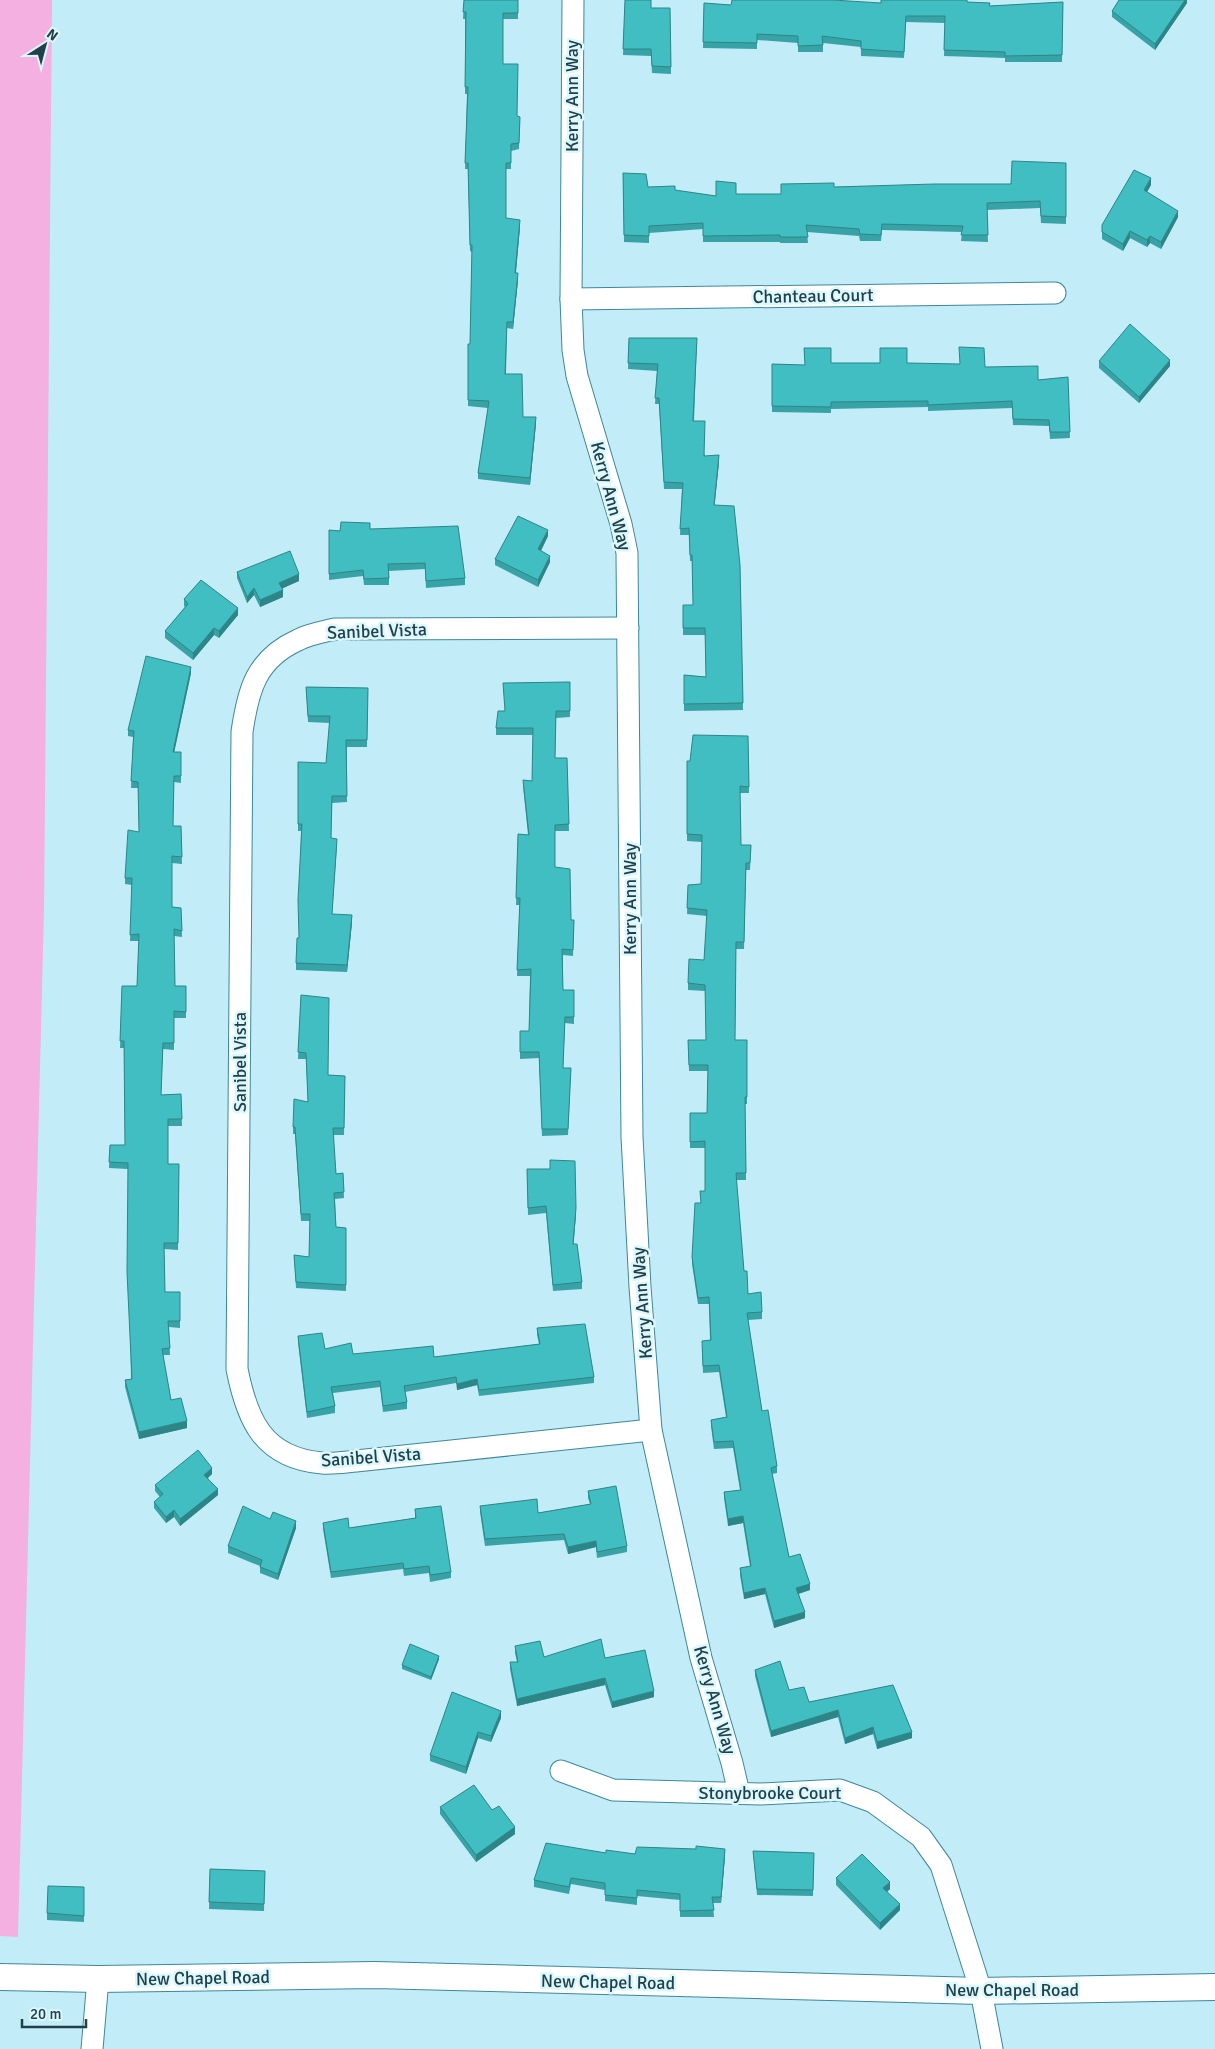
<svg xmlns="http://www.w3.org/2000/svg" width="1215" height="2049" viewBox="0 0 1215 2049" font-family="Signika,sans-serif">
  <style>
    .green { fill: #f3b0e0 }
    .lines { fill: none; stroke-linecap: round; stroke-linejoin: round }
    .minor-casing { stroke: #3e8799; stroke-width: 23 }
    .tertiary-casing { stroke: #3e8799; stroke-width: 28 }
    .minor { stroke: #fff; stroke-width: 21 }
    .tertiary { stroke: #fff; stroke-width: 26 }
    .wall { fill: #38a3a6 }
    .shaded-wall { fill: #2e8587 }
    .building { fill: #41bec1; stroke: #2e8587 }
    .labels { text-anchor: middle; stroke-width: 5; stroke-linejoin: round; paint-order: stroke }
    .street-label { font-size: 18px; fill: #224049; stroke: #dbf7ff }
  </style>
  <rect width="100%" height="100%" fill="#c2ecf8"/>
  <polygon class="green" points="0,0 52,0 44,909 18,1937 0,1936"/>
  <g class="lines">
    <defs>
      <g id="minor">
        <polyline points="573,0 571,299 573,350 577,376 621,524 627,553 632,1137 640,1287 651,1430 701,1658 732,1763 739,1793"/>
        <polyline points="571,299 1055,293"/>
        <path d="M628 628 335 629C323 632 309 634 298 640 256 659 248 690 242 732L237 1369C247 1420 263 1458 322 1463 333 1464 345 1462 356 1461L651 1430"/>
        <polyline points="561,1771 613,1790 760,1794 840,1790 873,1802 921,1837 941,1865 981,1991 992,2049"/>
        <polyline points="92,2049 98,1979"/>
      </g>
      <polyline id="tertiary" points="0,1977 98,1979 375,1975 981,1991 1215,1987"/>
    </defs>
    <use href="#minor" class="minor-casing"/>
    <use href="#tertiary" class="tertiary-casing"/>
    <use href="#minor" class="minor"/>
    <use href="#tertiary" class="tertiary"/>
  </g>
  <g class="wall">
    <polygon points="464,0 518,0 518,19 503,19 503,64 517,116 520,117 519,149 511,151 511,169 506,169 506,218 520,227 516,273 518,280 513,329 507,328 506,374 523,417 536,423 530,485 478,479 478,473 488,408 468,406 468,344 470,344 472,252 470,251 468,169 465,169 467,94 465,94 465,19 463,19"/>
    <polygon points="625,0 651,8 670,8 671,74 652,73 651,56 623,55"/>
    <polygon points="1187,0 1187,3 1155,50 1112,17 1112,11"/>
    <polygon points="968,2 989,6 1063,2 1062,62 1005,62 1005,58 944,56 945,23 906,22 904,58 861,56 861,47 823,43 823,52 798,52 798,43 757,40 757,49 703,48 704,3 731,5"/>
    <polygon points="1066,163 1066,224 1041,223 1040,208 987,210 988,242 961,241 962,232 882,230 881,241 860,241 859,236 807,232 808,243 780,243 780,242 703,242 703,229 649,233 649,243 624,242 623,173 648,187 716,196 736,194 781,194 834,187 1011,184"/>
    <polygon points="1151,185 1147,192 1178,217 1161,249 1150,243 1147,247 1130,238 1123,251 1102,239 1102,225"/>
    <polygon points="629,338 697,338 694,421 705,456 719,462 714,505 740,565 743,710 684,711 684,675 706,677 705,635 683,635 683,605 693,605 692,561 690,561 689,535 680,535 682,489 664,489 659,404 655,404 657,371 628,369"/>
    <polygon points="804,348 831,363 907,363 985,367 1038,380 1068,377 1070,438 1050,439 1049,426 1013,425 1012,408 928,411 928,407 831,409 831,413 772,412 772,364 805,365"/>
    <polygon points="1099,361 1170,366 1139,403 1099,368"/>
    <polygon points="370,529 465,578 465,585 426,588 425,569 389,571 389,585 364,585 363,576 329,580 329,530 340,531"/>
    <polygon points="548,536 541,551 550,562 538,587 495,565 495,559"/>
    <polygon points="237,572 299,581 282,588 283,597 260,607 254,595 247,603 237,578"/>
    <polygon points="184,599 238,615 219,638 214,635 193,660 165,638 165,631 185,607 184,606"/>
    <polygon points="191,673 174,752 181,752 181,783 174,782 173,826 181,826 182,864 172,863 172,907 181,908 182,937 174,936 175,986 186,986 186,1018 174,1018 174,1050 163,1049 161,1095 181,1094 182,1126 168,1126 168,1164 179,1164 178,1250 164,1249 165,1292 180,1292 180,1328 169,1327 170,1355 163,1355 171,1400 187,1428 139,1439 125,1387 125,1380 131,1379 128,1169 109,1168 110,1145 125,1145 124,1048 120,1048 122,986 137,986 139,941 130,941 132,885 125,884 125,878 139,832 138,788 131,788 133,737 128,736 128,730"/>
    <polygon points="570,682 570,717 556,718 555,758 567,758 569,831 555,831 555,867 571,920 574,920 573,956 563,955 563,990 574,990 574,1024 565,1023 563,1068 571,1068 568,1135 542,1136 539,1058 520,1059 520,1031 529,1031 530,976 517,976 520,905 516,905 518,834 528,835 523,786 523,780 532,781 533,735 496,735 496,728 504,711"/>
    <polygon points="306,687 368,688 367,747 347,747 347,802 332,803 331,838 337,845 332,914 352,922 347,972 296,970 296,963 299,938 301,831 298,831 298,824 326,763 330,723 308,722"/>
    <polygon points="748,736 749,793 740,793 741,845 751,845 750,870 746,870 744,949 736,949 735,1040 747,1040 747,1104 745,1104 746,1180 736,1180 744,1271 748,1294 762,1312 762,1319 748,1320 762,1411 777,1466 777,1473 772,1474 789,1557 810,1590 799,1594 805,1618 774,1628 765,1594 744,1599 740,1575 740,1568 750,1566 743,1523 728,1526 724,1498 724,1492 740,1490 733,1448 714,1449 711,1426 711,1420 726,1417 719,1372 703,1373 702,1348 710,1340 709,1304 698,1304 692,1264 692,1257 701,1203 700,1191 705,1191 705,1148 690,1148 690,1113 707,1113 708,1071 689,1071 688,1040 706,1040 705,991 688,990 688,983 704,960 707,916 687,914 688,885 701,884 702,842 687,841 687,761 690,761"/>
    <polygon points="301,995 328,1075 345,1076 344,1135 333,1135 336,1174 343,1173 344,1198 335,1199 336,1227 346,1228 346,1291 296,1288 294,1255 309,1257 310,1221 301,1221 295,1134 293,1134 293,1127 308,1102 306,1059 298,1059"/>
    <polygon points="527,1169 576,1214 573,1244 582,1282 582,1289 553,1291 546,1213 528,1215"/>
    <polygon points="537,1328 594,1377 594,1383 479,1396 477,1385 457,1390 456,1383 405,1392 407,1402 407,1409 383,1412 380,1387 333,1393 335,1406 335,1413 307,1418 298,1343 298,1336 325,1349 353,1354 434,1357 539,1344 537,1335"/>
    <polygon points="212,1474 208,1478 218,1495 180,1526 174,1517 166,1523 154,1508 154,1502 160,1497 155,1491 155,1485"/>
    <polygon points="588,1491 627,1546 627,1552 597,1558 596,1547 568,1554 564,1540 485,1546 480,1512 480,1506 538,1513 590,1504 588,1498"/>
    <polygon points="415,1509 451,1572 451,1578 430,1582 429,1573 404,1576 403,1569 331,1578 323,1529 323,1523 349,1528 415,1518"/>
    <polygon points="270,1519 296,1528 278,1580 260,1573 260,1566 228,1553 228,1546"/>
    <polygon points="515,1646 544,1657 605,1658 654,1697 612,1708 605,1685 517,1706 510,1669 510,1662 517,1662 515,1653"/>
    <polygon points="439,1659 431,1680 402,1669 402,1665"/>
    <polygon points="755,1670 809,1702 893,1685 912,1738 877,1749 873,1734 845,1744 838,1717 771,1737 755,1676"/>
    <polygon points="501,1718 491,1742 478,1738 466,1774 430,1761 430,1755"/>
    <polygon points="440,1807 492,1810 515,1834 476,1862 440,1814"/>
    <polygon points="753,1851 814,1853 813,1896 757,1895"/>
    <polygon points="606,1853 725,1856 721,1903 713,1903 714,1917 680,1917 680,1900 637,1896 637,1905 605,1901 605,1890 571,1884 569,1894 534,1887 534,1880"/>
    <polygon points="210,1869 265,1871 264,1911 209,1909"/>
    <polygon points="836,1878 890,1889 887,1892 900,1910 880,1930 836,1885"/>
    <polygon points="84,1887 84,1922 47,1920 47,1913"/>
  </g>
  <g class="shaded-wall">
    <polygon points="1185,0 1187,0 1187,3 1155,50 1155,44"/>
    <polygon points="1151,178 1151,185 1144,197 1144,190"/>
    <polygon points="1178,211 1178,217 1161,249 1161,242"/>
    <polygon points="520,220 520,227 515,280 515,273"/>
    <polygon points="1130,231 1130,238 1123,251 1123,244"/>
    <polygon points="1150,236 1150,243 1147,247 1147,240"/>
    <polygon points="518,273 518,280 513,329 513,322"/>
    <polygon points="1170,360 1170,366 1139,403 1139,397"/>
    <polygon points="536,417 536,423 530,485 530,478"/>
    <polygon points="719,455 719,462 714,512 714,505"/>
    <polygon points="548,530 548,536 538,556 538,549"/>
    <polygon points="550,556 550,562 538,587 538,580"/>
    <polygon points="299,574 299,581 279,590 279,583"/>
    <polygon points="254,588 254,595 247,603 247,597"/>
    <polygon points="283,590 283,597 260,607 260,600"/>
    <polygon points="238,608 238,615 219,638 219,631"/>
    <polygon points="214,628 214,635 193,660 193,653"/>
    <polygon points="191,667 191,673 173,758 173,752"/>
    <polygon points="352,915 352,922 347,972 347,965"/>
    <polygon points="576,1208 576,1214 573,1251 573,1244"/>
    <polygon points="477,1379 477,1385 457,1390 457,1384"/>
    <polygon points="187,1421 187,1428 139,1439 139,1432"/>
    <polygon points="212,1468 212,1474 204,1481 204,1475"/>
    <polygon points="218,1489 218,1495 180,1526 180,1519"/>
    <polygon points="174,1510 174,1517 166,1523 166,1517"/>
    <polygon points="743,1516 743,1523 728,1526 728,1519"/>
    <polygon points="296,1521 296,1528 278,1580 278,1574"/>
    <polygon points="596,1541 596,1547 568,1554 568,1547"/>
    <polygon points="810,1584 810,1590 796,1594 796,1588"/>
    <polygon points="765,1588 765,1594 744,1599 744,1593"/>
    <polygon points="805,1612 805,1618 774,1628 774,1621"/>
    <polygon points="439,1656 439,1659 431,1680 431,1677"/>
    <polygon points="605,1678 605,1685 517,1706 517,1699"/>
    <polygon points="654,1691 654,1697 612,1708 612,1702"/>
    <polygon points="838,1710 838,1717 771,1737 771,1731"/>
    <polygon points="501,1711 501,1718 491,1742 491,1736"/>
    <polygon points="873,1727 873,1734 845,1744 845,1738"/>
    <polygon points="478,1732 478,1738 466,1774 466,1767"/>
    <polygon points="912,1732 912,1738 877,1749 877,1742"/>
    <polygon points="515,1827 515,1834 476,1862 476,1855"/>
    <polygon points="725,1849 725,1856 721,1903 721,1897"/>
    <polygon points="890,1882 890,1889 883,1895 883,1888"/>
    <polygon points="900,1904 900,1910 880,1930 880,1923"/>
  </g>
  <g class="building">
    <polygon points="464,0 518,0 518,13 503,13 503,64 518,64 517,116 520,117 519,143 511,144 511,163 506,163 506,218 520,220 515,273 518,273 513,322 507,322 505,374 522,374 523,417 536,417 530,478 478,473 489,401 468,400 468,344 470,344 472,245 470,245 468,163 465,163 468,87 465,87 466,12 463,12"/>
    <polygon points="625,0 651,0 651,8 670,8 671,67 652,66 651,49 623,49"/>
    <polygon points="732,0 833,0 881,3 881,0 967,0 967,2 990,3 989,6 1063,2 1062,55 1005,56 1005,52 944,50 945,16 906,16 904,52 861,49 861,41 822,36 823,45 798,46 798,36 757,34 757,43 703,42 704,3 731,5"/>
    <polygon points="1119,0 1185,0 1155,44 1112,11"/>
    <polygon points="1012,161 1066,163 1066,217 1041,216 1040,201 987,203 988,235 961,235 963,226 882,224 881,235 860,234 859,229 806,225 808,237 780,237 780,235 703,236 703,223 649,226 649,236 624,235 623,173 646,174 648,187 675,186 675,190 716,196 716,181 736,183 736,194 781,194 781,184 834,183 834,187 934,184 1011,184"/>
    <polygon points="1134,170 1151,178 1144,190 1178,211 1161,242 1150,236 1147,240 1130,231 1123,244 1102,232 1102,225"/>
    <polygon points="1130,324 1170,360 1139,397 1099,361"/>
    <polygon points="629,338 697,338 693,421 705,421 704,456 719,455 714,505 734,506 740,565 743,703 684,704 684,675 706,677 705,628 683,628 683,605 693,605 692,555 690,555 689,528 680,529 683,483 664,482 659,398 655,398 658,364 628,363"/>
    <polygon points="959,347 984,348 985,367 1038,366 1038,380 1068,377 1070,432 1050,432 1049,420 1013,419 1012,401 928,405 928,401 831,402 831,407 772,406 772,364 805,365 804,348 831,348 831,363 880,363 880,348 907,348 907,363 960,364"/>
    <polygon points="518,516 548,530 538,549 550,556 538,580 495,559"/>
    <polygon points="341,522 370,523 370,529 458,526 465,578 426,581 425,563 388,564 389,578 364,579 363,570 329,574 329,530 340,531"/>
    <polygon points="290,551 299,574 279,583 283,590 260,600 254,588 247,597 237,572"/>
    <polygon points="201,580 238,608 219,631 214,628 193,653 165,631 188,604 184,599"/>
    <polygon points="146,656 191,667 173,752 181,752 181,776 174,776 173,826 181,826 182,857 172,856 172,907 181,908 182,931 174,929 175,986 186,986 186,1012 174,1011 174,1043 163,1043 161,1095 181,1094 182,1119 168,1119 168,1164 179,1164 178,1243 164,1243 165,1292 180,1292 180,1321 168,1321 170,1348 162,1349 171,1400 181,1398 187,1421 139,1432 125,1380 132,1379 127,1272 128,1163 109,1162 110,1145 125,1145 124,1041 120,1041 122,986 137,986 139,934 130,935 132,878 125,878 128,830 139,832 138,782 131,781 134,731 128,730"/>
    <polygon points="570,682 570,711 556,711 555,758 567,758 569,824 555,825 555,867 570,869 571,920 574,920 573,950 562,949 563,990 574,990 574,1017 565,1017 563,1068 571,1068 568,1129 542,1129 539,1052 520,1052 520,1031 529,1031 531,969 517,970 520,898 516,898 518,834 529,835 523,780 532,781 533,728 496,728 498,711 505,711 503,683"/>
    <polygon points="306,687 368,688 367,740 346,740 347,796 332,796 331,838 337,839 332,914 352,915 347,965 296,963 297,938 299,938 298,900 302,824 298,824 298,762 326,763 330,716 308,716"/>
    <polygon points="693,735 748,736 749,787 740,786 741,845 751,845 750,863 746,863 744,942 736,942 735,1040 747,1040 747,1097 745,1097 746,1173 736,1173 744,1271 747,1271 748,1294 761,1292 762,1312 747,1313 762,1411 768,1410 777,1466 771,1468 789,1557 800,1554 810,1584 796,1588 805,1612 774,1621 765,1588 744,1593 740,1568 751,1566 743,1516 728,1519 724,1492 741,1490 733,1441 714,1442 711,1420 727,1417 719,1365 703,1366 702,1341 711,1340 709,1297 698,1298 692,1257 695,1203 701,1203 700,1191 705,1191 705,1141 690,1142 690,1113 707,1113 708,1065 689,1065 688,1040 706,1040 705,985 688,983 689,959 704,960 707,910 687,908 688,885 701,884 702,835 687,834 687,761 690,761"/>
    <polygon points="301,995 329,998 328,1075 345,1076 344,1128 333,1128 336,1174 343,1173 344,1192 334,1193 336,1227 346,1228 346,1285 296,1282 294,1255 309,1257 310,1214 301,1214 295,1127 293,1127 294,1099 308,1102 306,1053 298,1052"/>
    <polygon points="550,1160 575,1161 576,1208 573,1244 577,1244 582,1282 553,1285 546,1206 528,1208 527,1169 550,1169"/>
    <polygon points="585,1324 594,1377 479,1390 477,1379 457,1384 456,1377 404,1386 407,1402 383,1406 380,1381 331,1387 335,1406 307,1412 298,1336 322,1333 325,1349 351,1343 353,1354 433,1346 434,1357 540,1344 537,1328"/>
    <polygon points="198,1450 212,1468 204,1475 218,1489 180,1519 174,1510 166,1517 154,1502 163,1494 155,1485"/>
    <polygon points="616,1486 627,1546 597,1552 596,1541 568,1547 564,1534 485,1539 480,1506 537,1499 538,1513 591,1504 588,1491"/>
    <polygon points="243,1506 270,1519 273,1512 296,1521 278,1574 260,1567 262,1560 228,1546"/>
    <polygon points="441,1506 451,1572 430,1575 429,1566 404,1569 403,1563 331,1572 323,1523 348,1518 349,1528 416,1518 415,1509"/>
    <polygon points="601,1639 605,1658 645,1650 654,1691 612,1702 605,1678 517,1699 510,1662 518,1662 515,1646 540,1641 544,1657"/>
    <polygon points="410,1644 439,1656 431,1677 402,1665"/>
    <polygon points="780,1661 789,1690 804,1687 809,1702 893,1685 912,1732 877,1742 873,1727 845,1738 838,1710 771,1731 755,1670"/>
    <polygon points="452,1692 501,1711 491,1736 478,1732 466,1767 430,1755"/>
    <polygon points="474,1785 492,1810 499,1806 515,1827 476,1855 440,1807"/>
    <polygon points="546,1843 606,1853 606,1850 635,1854 637,1847 696,1849 696,1846 725,1849 721,1897 712,1897 714,1910 680,1911 680,1894 637,1890 637,1898 605,1895 605,1883 571,1878 569,1887 534,1880"/>
    <polygon points="753,1851 814,1853 813,1890 757,1889"/>
    <polygon points="862,1854 890,1882 883,1888 900,1904 880,1923 836,1878"/>
    <polygon points="210,1869 265,1871 264,1904 209,1902"/>
    <polygon points="48,1886 84,1887 84,1916 47,1913"/>
  </g>
  <g class="labels">
    <g class="street-label">
      <text transform="translate(572 96) rotate(-90)" y="6">Kerry Ann Way</text>
      <text transform="translate(813 296) rotate(-1)" y="6">Chanteau Court</text>
      <text transform="translate(611 496) rotate(75)" y="6">Kerry Ann Way</text>
      <text transform="translate(377 631) rotate(-2)" y="6">Sanibel Vista</text>
      <text transform="translate(630 899) rotate(-90)" y="6">Kerry Ann Way</text>
      <text transform="translate(240 1062) rotate(-90)" y="6">Sanibel Vista</text>
      <text transform="translate(642 1303) rotate(-94)" y="6">Kerry Ann Way</text>
      <text transform="translate(371 1457) rotate(-4)" y="6">Sanibel Vista</text>
      <text transform="translate(715 1700) rotate(74)" y="6">Kerry Ann Way</text>
      <text x="770" y="1799">Stonybrooke Court</text>
      <text transform="translate(203 1978) rotate(-1)" y="6">New Chapel Road</text>
      <text transform="translate(608 1982) rotate(1)" y="6">New Chapel Road</text>
      <text x="1012" y="1996">New Chapel Road</text>
    </g>
  </g>
  <g transform="translate(45 45) rotate(36)" stroke="#dbf7ff" stroke-width="4" paint-order="stroke">
  <path d="M0-4L9 19L0 12L-9 19Z" fill="#224049"/>
  <text y="-8" font-size="14" font-weight="bold" text-anchor="middle" fill="#224049">N</text>
  </g>
  <path d="M22 2019v8h64v-8" fill="none" stroke="#224049" stroke-width="2.5"/>
  <text x="30" y="2019" font-size="15" fill="#224049" stroke="#dbf7ff" stroke-width="4" paint-order="stroke">20 m</text>
</svg>
